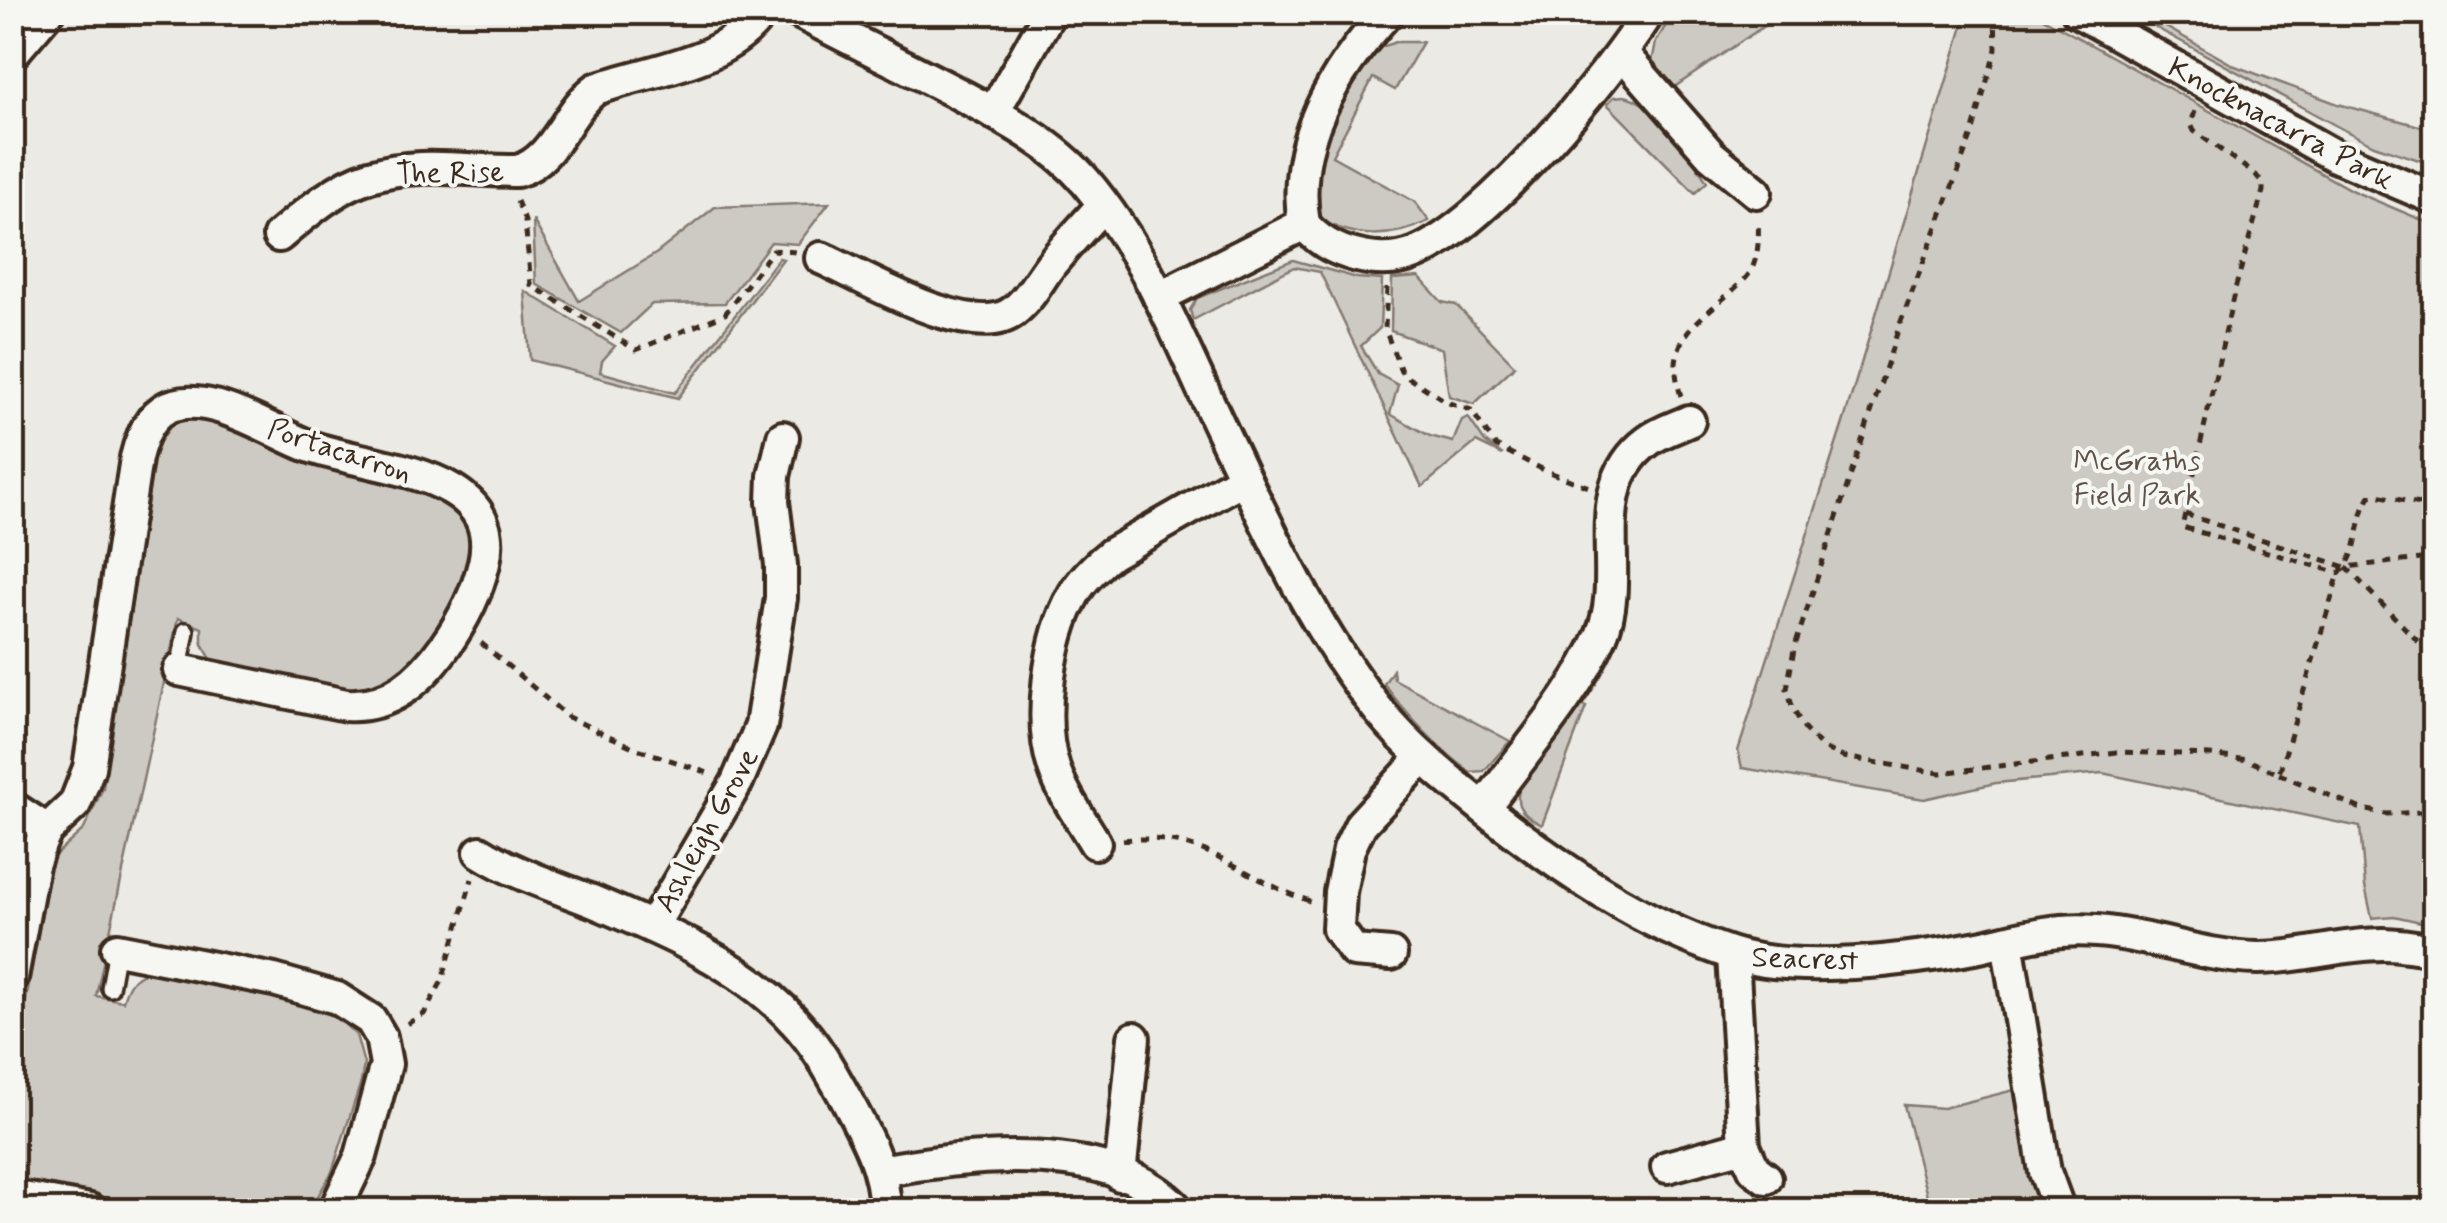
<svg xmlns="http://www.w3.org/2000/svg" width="2447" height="1223" viewBox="0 0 2447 1223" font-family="Mynerve,sans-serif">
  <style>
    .green { fill: #cdcac4; stroke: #847a71; stroke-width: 2.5 }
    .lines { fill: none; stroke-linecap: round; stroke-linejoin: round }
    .service-casing { stroke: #3b2a1e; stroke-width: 22 }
    .minor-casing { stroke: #3b2a1e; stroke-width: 38 }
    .path { stroke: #3b2a1e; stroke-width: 5; stroke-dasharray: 8 8; stroke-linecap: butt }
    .service { stroke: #f6f6f2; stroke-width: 15 }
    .minor { stroke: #f6f6f2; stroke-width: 30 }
    .labels { text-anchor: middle; stroke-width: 8; stroke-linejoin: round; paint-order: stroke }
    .street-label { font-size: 30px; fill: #3b2a1e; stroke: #f6f6f2 }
    .park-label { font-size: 30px; fill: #605248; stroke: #f6f6f2 }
  </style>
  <rect width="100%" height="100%" fill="#ebeae5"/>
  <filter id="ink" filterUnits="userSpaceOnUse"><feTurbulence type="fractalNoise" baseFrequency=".01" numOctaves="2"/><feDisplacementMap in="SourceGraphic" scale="20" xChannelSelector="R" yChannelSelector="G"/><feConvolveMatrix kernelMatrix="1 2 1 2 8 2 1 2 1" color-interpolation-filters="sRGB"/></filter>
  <g filter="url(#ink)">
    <g class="green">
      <polygon points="1776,12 1780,15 1670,90 1651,67 1656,42 1673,13"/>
      <polygon points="1967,13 2034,13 2353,191 2434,225 2434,925 2394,916 2372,918 2365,886 2360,827 2102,773 1996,783 1924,799 1742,768 1738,751 1845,417"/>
      <polygon points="2129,13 2141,13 2235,66 2338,104 2434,130 2434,165 2374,145 2344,130"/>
      <path d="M1396 42H1423L1395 90 1373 78 1332 156 1415 202 1429 221C1392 239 1353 240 1317 217 1305 182 1339 89 1362 61 1370 50 1384 46 1396 42Z"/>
      <path d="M1624 96C1655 101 1691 156 1707 182L1695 193 1607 104 1614 97Z"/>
      <polygon points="829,203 798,244 771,242 725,303 652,304 621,333 536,284 533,220 579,301 657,253 715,207"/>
      <polygon points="779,258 783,259 678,398 530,360 525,291 615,346 602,361 600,372 675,393"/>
      <polygon points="1293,260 1357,278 1382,280 1380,328 1361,346 1378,374 1398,385 1390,414 1430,436 1453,442 1462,420 1468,417 1485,442 1503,455 1476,442 1422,487 1320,272 1294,267 1193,320 1190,310 1197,298"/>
      <polygon points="1419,277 1442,302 1456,305 1515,366 1474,404 1449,396 1442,349 1391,331 1392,279"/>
      <path d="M187 417 211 418 295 456 424 490 466 514C468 521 472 529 473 536 478 590 420 683 366 695 350 698 238 669 214 664L202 644V628L178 618 96 996 123 1001C128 982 136 972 157 970L305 999 330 1010 356 1035 364 1064 361 1082 332 1172 310 1210H165L13 1178V1072L52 858 84 829 103 788 156 447 170 427Z"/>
      <path d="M1393 670 1394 679 1510 741 1484 771 1470 772C1436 746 1409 718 1384 684Z"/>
      <path d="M1575 703 1586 707 1542 825C1533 820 1523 815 1519 805 1510 779 1559 725 1575 703Z"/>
      <polygon points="2018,1089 2046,1210 1923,1210 1928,1200 1904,1105 1943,1108"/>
    </g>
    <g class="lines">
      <defs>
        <g id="service">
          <polyline points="179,670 186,631"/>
          <polyline points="110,988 117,949"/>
        </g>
        <g id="minor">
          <path d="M798 12C851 40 905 66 957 93 1002 117 1053 143 1086 182 1147 254 1181 345 1221 429 1268 527 1312 627 1380 712 1411 750 1449 780 1487 811 1562 870 1639 923 1730 953 1795 975 1912 960 1979 947 2007 941 2034 933 2062 931 2129 925 2191 957 2258 958 2300 958 2341 944 2383 944 2400 944 2417 947 2434 950"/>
          <polyline points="2078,12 2335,156 2434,198"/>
          <polyline points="1622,53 1711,155 1756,192"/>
          <polyline points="12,54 48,12"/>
          <polyline points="993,113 1050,12"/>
          <path d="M1304 224C1290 142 1335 70 1388 12"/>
          <path d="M279 236C305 214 337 186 370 176 417 161 468 171 517 171 555 161 566 111 596 89 651 69 727 64 762 12"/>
          <path d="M821 258C862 276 974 344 1014 311 1030 299 1040 278 1052 263 1068 243 1086 224 1103 205"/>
          <path d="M1159 297 1304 224C1328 254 1380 268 1416 253 1487 223 1607 79 1649 12"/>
          <polyline points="12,807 47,830"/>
          <path d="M1484 808C1522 754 1575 696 1601 636 1629 573 1583 489 1648 441 1659 432 1676 427 1689 421"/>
          <path d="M1095 843C1081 819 1063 795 1054 768 1038 720 1049 638 1074 594 1083 578 1096 566 1111 554L1244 478"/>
          <path d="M480 852C515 874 554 886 592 901 661 930 743 964 794 1021 815 1043 830 1070 845 1097 865 1134 884 1167 885 1210"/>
          <polyline points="652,927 737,782 761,726 781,598 781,565 773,502 774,476 783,437"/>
          <polyline points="2007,941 2045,1172 2059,1210"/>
          <polyline points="117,949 274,980 337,998 371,1020 381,1037 386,1064 361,1156 335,1210"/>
          <polyline points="1391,954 1354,951 1338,929 1340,892 1349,849 1361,824 1422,758"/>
          <polyline points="1733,955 1744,1146 1754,1169 1766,1178"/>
          <path d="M12 977 33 865 41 842 47 830 75 804 89 768 136 458C141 437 151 411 174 405 216 393 273 433 311 447 373 469 505 470 484 563 477 593 462 622 445 646 421 680 390 708 346 705L179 670"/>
          <polyline points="1667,1167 1744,1146"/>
          <path d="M880 1171C967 1155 1111 1138 1178 1210"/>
          <polyline points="1120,1175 1134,1038"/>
          <polyline points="12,1196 90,1210"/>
        </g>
      </defs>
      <use href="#service" class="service-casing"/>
      <use href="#minor" class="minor-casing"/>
      <g class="path">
        <polyline points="1995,12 1996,49 1972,134 1900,324 1794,649 1787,689 1793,709 1805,730 1823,748 1843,757 1940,773 2117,752 2210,755 2248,760 2279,774 2339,573"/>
        <path d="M2195 111 2191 124 2194 131 2256 175 2263 184V191L2234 293 2182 527 2339 573C2361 556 2355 518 2370 496L2377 495 2434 507"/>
        <polyline points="517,201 525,221 531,285 636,350 725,314 773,250 796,252"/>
        <polyline points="1387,288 1385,329 1402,374 1449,403 1471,410 1496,446 1546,471 1589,487"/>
        <path d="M1681 396C1663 341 1695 324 1732 291 1737 286 1745 280 1749 274 1759 258 1759 238 1758 220"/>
        <polyline points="2185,514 2346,567 2431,558"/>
        <polyline points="2434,529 2431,567 2434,670"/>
        <polyline points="2346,567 2431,655"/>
        <polyline points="481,643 568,717 635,748 711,774"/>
        <polyline points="2279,774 2359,808 2386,814 2434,811"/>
        <path d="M1123 840C1210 831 1238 879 1313 902"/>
        <polyline points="407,1024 424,1014 442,981 472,879"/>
      </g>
      <use href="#service" class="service"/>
      <use href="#minor" class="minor"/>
    </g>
  </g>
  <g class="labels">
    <g class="street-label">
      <text transform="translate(2281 123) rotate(28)" y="10">Knocknacarra Park</text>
      <text transform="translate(450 172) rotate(-1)" y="10">The Rise</text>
      <text transform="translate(340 450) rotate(18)" y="10">Portacarron</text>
      <text transform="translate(706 830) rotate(-61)" y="10">Ashleigh Grove</text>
      <text transform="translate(1805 958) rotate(2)" y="10">Seacrest</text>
    </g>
    <g class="park-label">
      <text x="2137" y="470">McGraths<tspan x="2137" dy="34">Field Park</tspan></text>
    </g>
  </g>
  <rect width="2447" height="1223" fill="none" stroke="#f6f6f2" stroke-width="50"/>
  <rect x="25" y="25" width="2397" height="1173" fill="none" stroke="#3b2a1e" stroke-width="4" filter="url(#ink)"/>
</svg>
